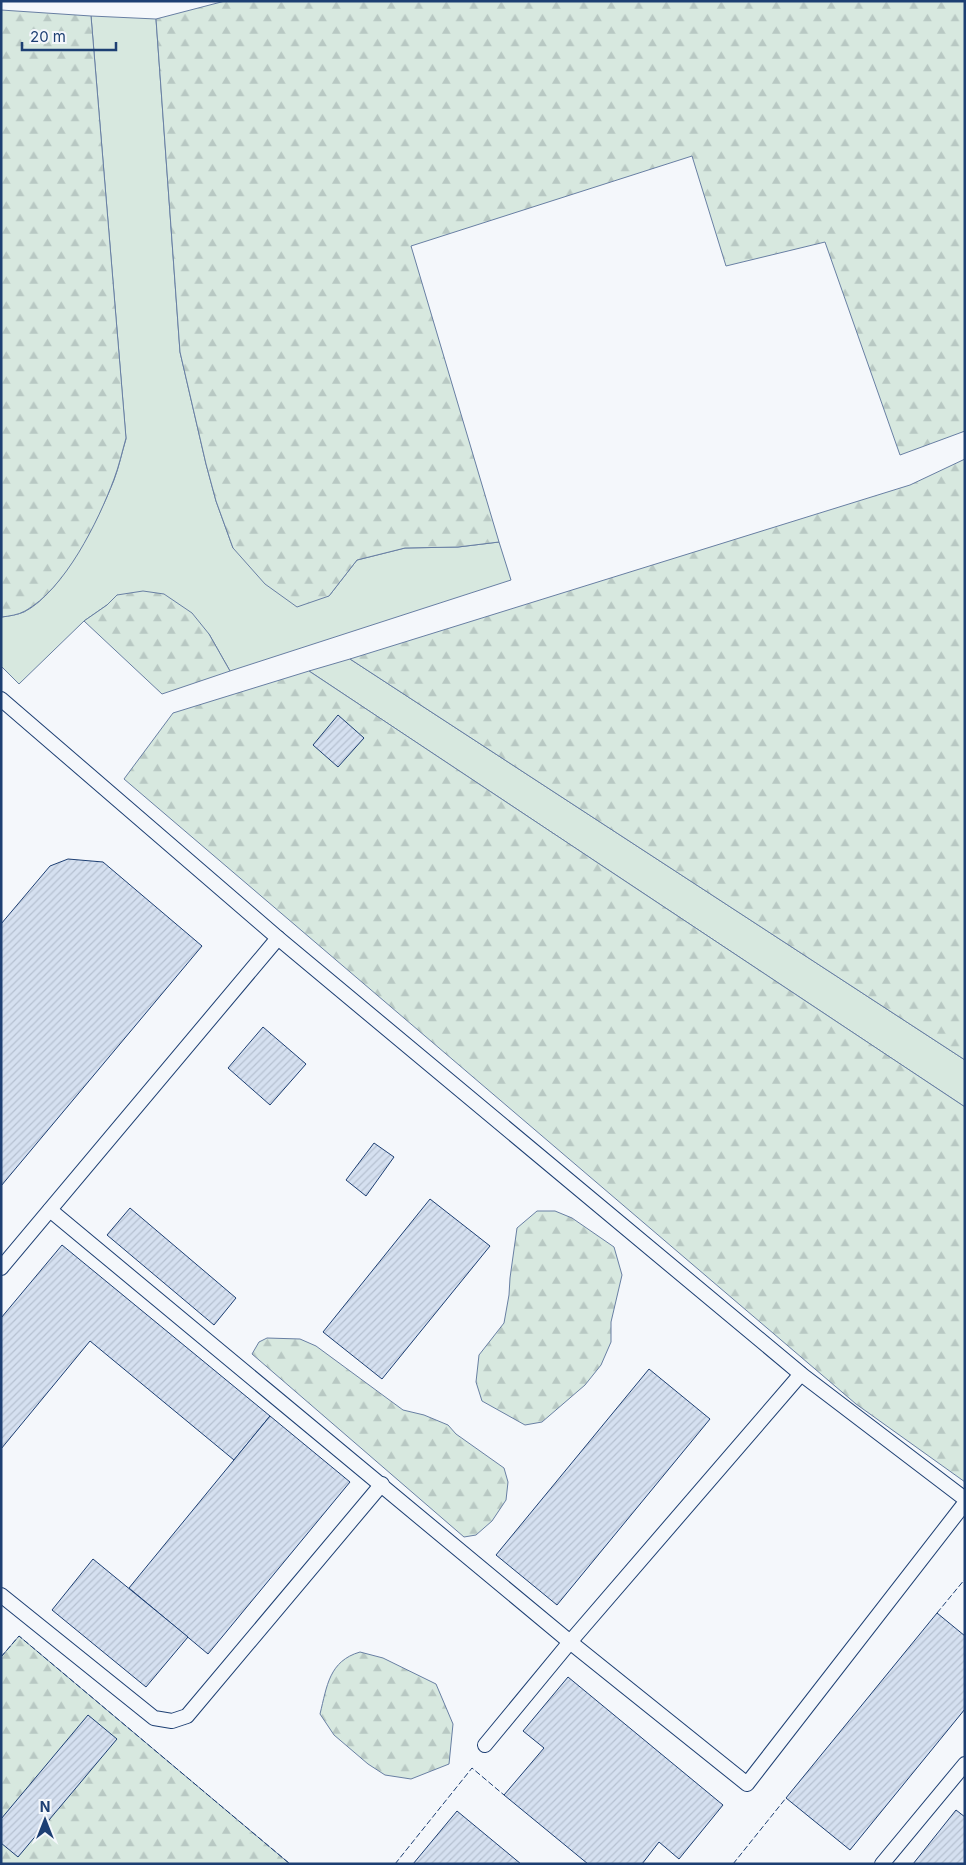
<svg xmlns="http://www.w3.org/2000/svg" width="966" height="1865" viewBox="0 0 966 1865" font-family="Inter,sans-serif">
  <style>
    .green { fill: #d7e8df; stroke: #687fa3 }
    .forest { fill: url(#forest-firs); stroke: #687fa3 }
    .building { fill: url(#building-hatch); stroke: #1d3f73 }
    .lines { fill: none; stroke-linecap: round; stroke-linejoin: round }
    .service-casing { stroke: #1d3f73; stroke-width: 16 }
    .service { stroke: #f4f7fb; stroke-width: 14 }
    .fence { stroke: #1d3f73; stroke-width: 1; stroke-dasharray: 6 2.5; stroke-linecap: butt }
  </style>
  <defs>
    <pattern id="forest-firs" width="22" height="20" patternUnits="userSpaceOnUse" patternTransform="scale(1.25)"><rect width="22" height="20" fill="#d7e8df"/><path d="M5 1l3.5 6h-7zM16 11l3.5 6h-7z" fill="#b8c8c3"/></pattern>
    <pattern id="building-hatch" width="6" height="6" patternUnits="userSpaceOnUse" patternTransform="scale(1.25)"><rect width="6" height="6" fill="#d5e0f0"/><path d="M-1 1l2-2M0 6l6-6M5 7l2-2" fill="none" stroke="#b6c1d1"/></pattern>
  </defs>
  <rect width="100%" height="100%" fill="#f4f7fb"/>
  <g class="green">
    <path d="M91 16 156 19 180 352 206 464 216 501 233 548 329 596 357 560 405 548 458 547 499 542 511 580 230 671 209 634 117 595 107 605 84 621 19 684 1 666V617C8 616 17 615 24 612 62 593 99 518 114 480 119 467 122 452 126 439Z"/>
    <polygon points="350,659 965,1060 965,1107 309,671"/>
  </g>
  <g class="forest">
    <polygon points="225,1 965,1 965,431 900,455 825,242 726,266 692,156 411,246 499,542 458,547 405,548 357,560 329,596 297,607 265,584 233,548 216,501 206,464 180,352 156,19"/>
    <path d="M1 10 91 16 126 438C122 452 119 466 114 479 98 522 65 589 25 611 18 615 9 616 2 617Z"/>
    <polygon points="965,459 965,1060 350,659 910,485"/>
    <polygon points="143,591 164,594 192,613 209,634 230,671 162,694 84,621 107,605 117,595"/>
    <polygon points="309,671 965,1107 965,1482 856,1404 124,779 173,713"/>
    <polygon points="537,1211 555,1211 572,1218 614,1247 622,1275 611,1322 611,1342 601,1365 585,1385 542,1422 525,1425 482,1401 476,1382 479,1355 504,1323 509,1295 510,1278 517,1228"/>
    <polygon points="267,1338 300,1339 316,1346 403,1410 424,1415 448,1425 456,1434 504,1468 508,1482 506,1500 492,1521 476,1535 464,1537 252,1354 259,1342"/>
    <polygon points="19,1636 290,1864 1,1864 1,1657"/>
    <path d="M360 1652 383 1658 436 1684 453 1724 449 1764 411 1779 385 1775 368 1764 334 1735 320 1714C327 1686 329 1661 360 1652Z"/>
  </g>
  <g class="building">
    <polygon points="338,715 364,738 338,767 313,745"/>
    <polygon points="68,859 103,862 202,946 1,1186 1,924 50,866"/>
    <polygon points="263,1027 306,1064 270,1105 228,1068"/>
    <polygon points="374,1143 394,1157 366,1196 346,1180"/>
    <polygon points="430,1199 490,1246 382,1379 323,1332"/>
    <polygon points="130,1208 236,1298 214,1325 107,1235"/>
    <polygon points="62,1245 270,1416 234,1460 90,1341 1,1449 1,1318"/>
    <polygon points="649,1369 710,1419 557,1605 496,1555"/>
    <polygon points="270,1416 350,1482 208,1654 129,1588"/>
    <polygon points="93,1559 188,1637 146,1687 52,1610"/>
    <polygon points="937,1613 965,1636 965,1709 850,1850 786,1798"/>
    <polygon points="568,1677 723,1805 679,1859 659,1842 642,1864 588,1864 504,1795 544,1748 523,1731"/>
    <polygon points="88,1715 117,1739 18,1857 1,1843 1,1819"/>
    <polygon points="956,1810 965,1817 965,1864 913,1864"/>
    <polygon points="457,1811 521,1864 413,1864"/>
  </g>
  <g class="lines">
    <defs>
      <g id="service">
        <polyline points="1,699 278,938 801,1374 965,1499"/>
        <polyline points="50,1210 570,1642 747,1784 965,1503"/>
        <polyline points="1,1268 278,938"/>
        <polyline points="1,1595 154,1718 172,1721 187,1716 382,1484"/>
        <polyline points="485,1745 570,1642 801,1374"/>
        <polyline points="882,1864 965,1764"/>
      </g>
    </defs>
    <use href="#service" class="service-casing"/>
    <use href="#service" class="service"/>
    <g class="fence">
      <polyline points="937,1613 965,1579"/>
      <polyline points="1,1657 19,1636 290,1864"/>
      <polyline points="395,1864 472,1768 504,1795"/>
      <polyline points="733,1864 786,1798"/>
    </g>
  </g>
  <rect width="966" height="1865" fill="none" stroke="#1d3f73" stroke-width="5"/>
  <g transform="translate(45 1820)" stroke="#f4f7fb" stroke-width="4" paint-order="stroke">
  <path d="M0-4L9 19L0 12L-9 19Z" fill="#1d3f73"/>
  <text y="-8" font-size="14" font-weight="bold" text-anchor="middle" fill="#1d3f73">N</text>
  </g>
  <path d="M22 42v8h94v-8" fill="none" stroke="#1d3f73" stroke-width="2.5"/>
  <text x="30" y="42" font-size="15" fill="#1d3f73" stroke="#f4f7fb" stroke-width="4" paint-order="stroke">20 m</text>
</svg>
